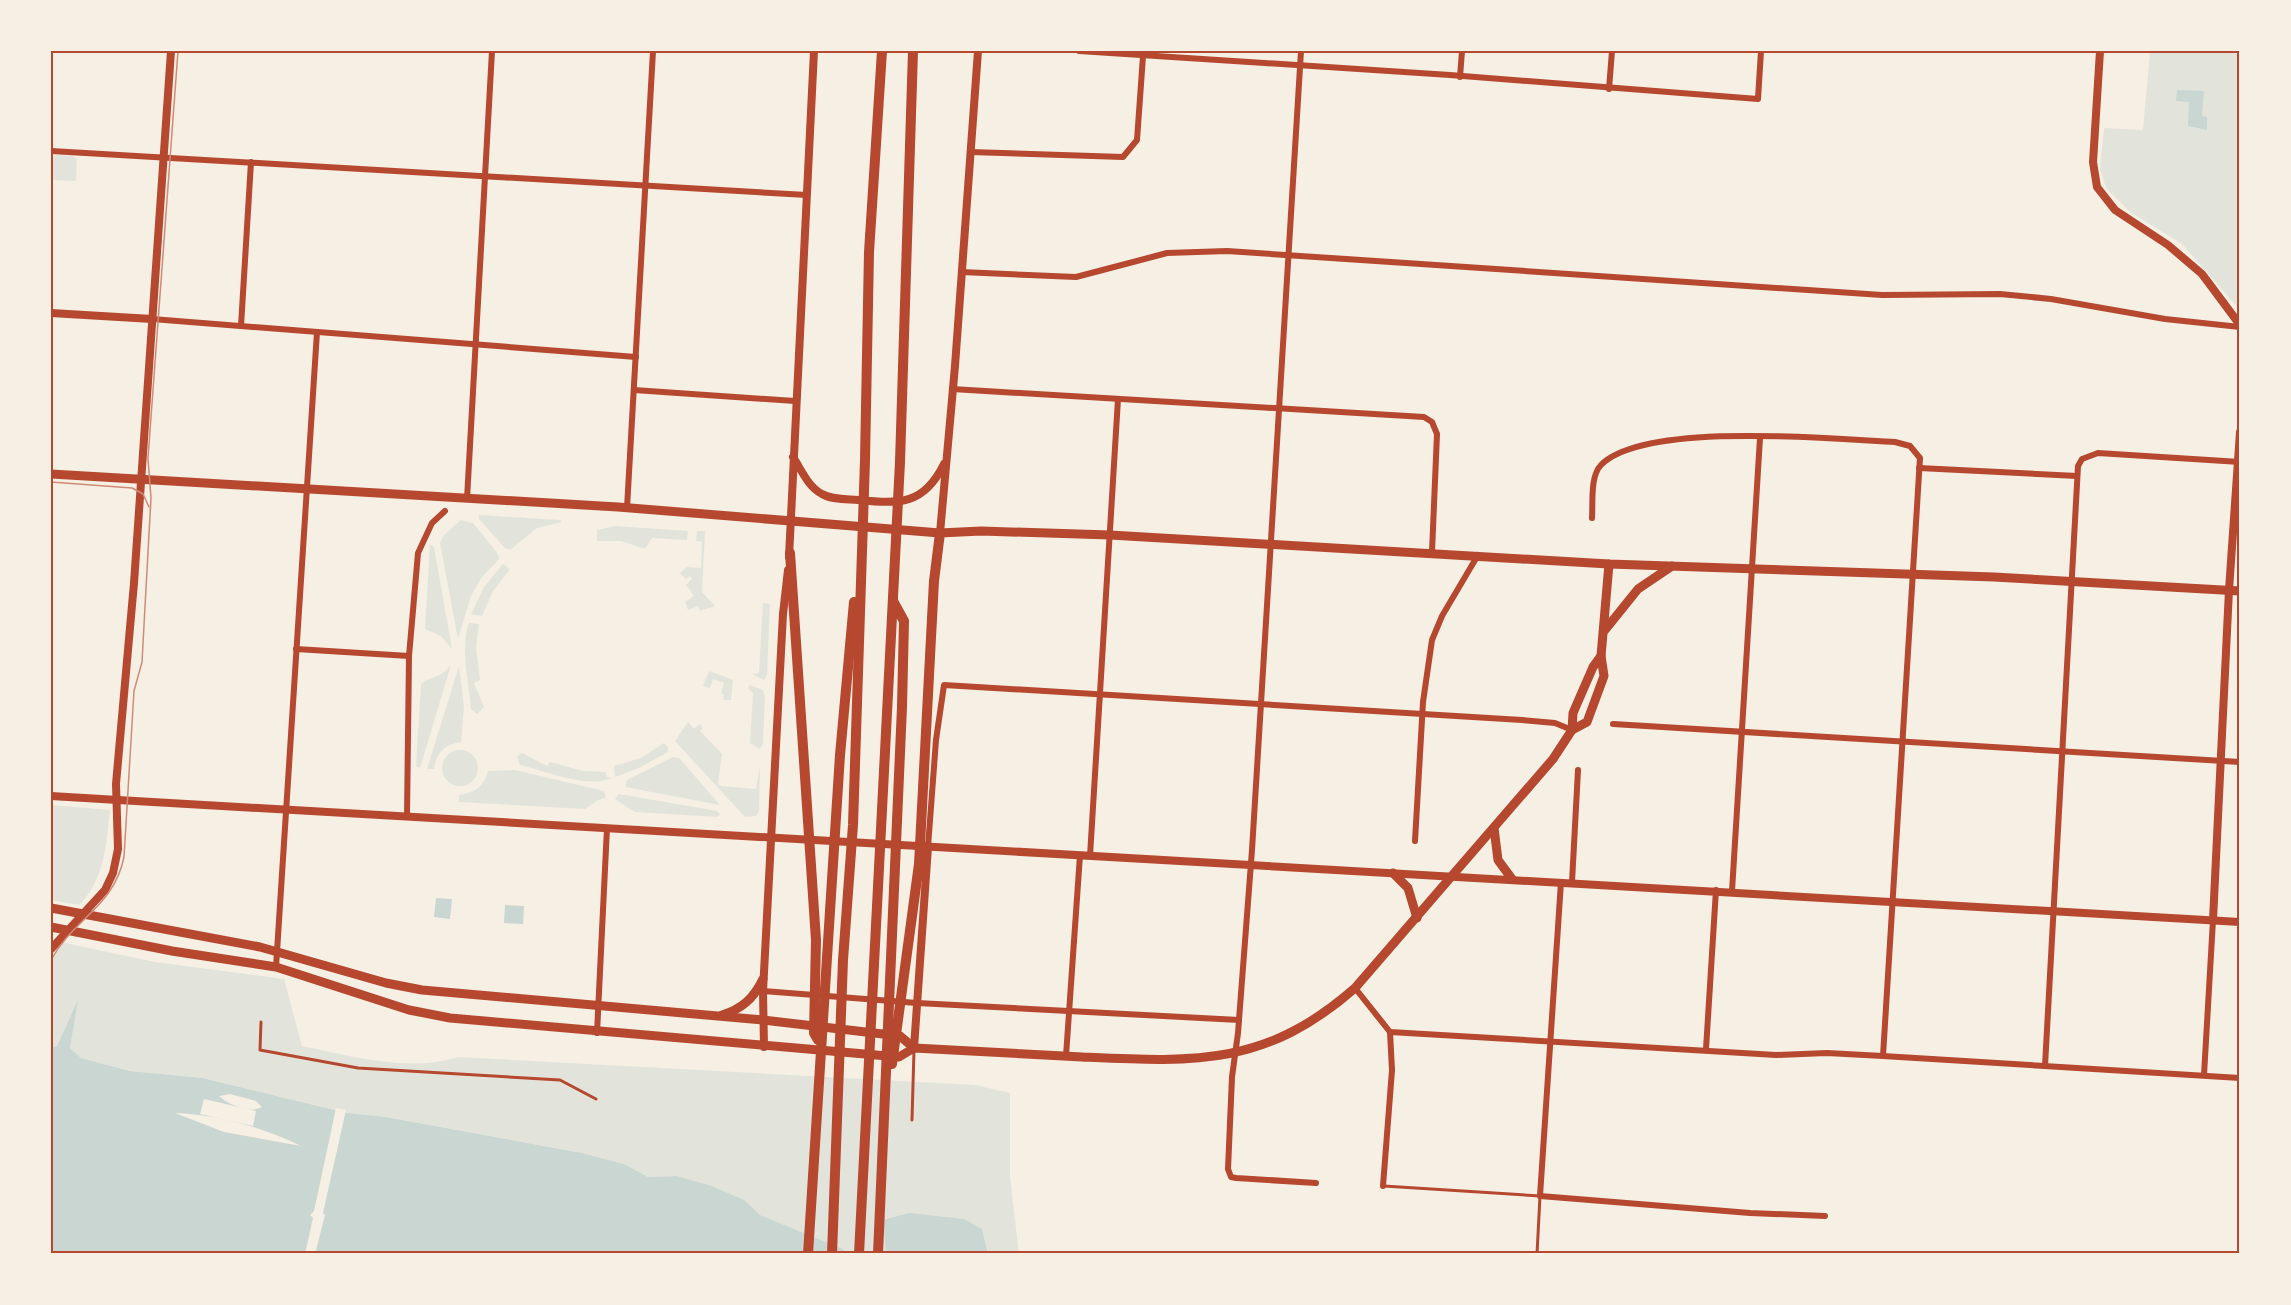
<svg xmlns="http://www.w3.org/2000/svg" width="2291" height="1305" viewBox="0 0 2291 1305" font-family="Commissioner,sans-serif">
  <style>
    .green { fill: #e2e4dc }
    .water { fill: #c9d6d2; fill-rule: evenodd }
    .pier { fill: #f6efe4 }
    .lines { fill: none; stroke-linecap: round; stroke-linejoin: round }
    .service { stroke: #b5482f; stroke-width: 3 }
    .minor { stroke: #b5482f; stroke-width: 6 }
    .tertiary { stroke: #b5482f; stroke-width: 8 }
    .secondary { stroke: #b5482f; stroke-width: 8 }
    .primary { stroke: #b5482f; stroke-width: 9 }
    .motorway { stroke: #b5482f; stroke-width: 10 }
    .tram { stroke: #cf8b77; stroke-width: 1.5 }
    .neatline { fill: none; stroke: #b5482f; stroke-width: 2 }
  </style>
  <rect width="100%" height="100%" fill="#f6efe4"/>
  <g class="green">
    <polygon points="2150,51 2240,51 2240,310 2182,244 2130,212 2106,188 2100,169 2104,128 2143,130"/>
    <polygon points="56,155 72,156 77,159 76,181 51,180 51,158"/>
    <polygon points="479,515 560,520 562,522 537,528 510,550 505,548 479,519"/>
    <polygon points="461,520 473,523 498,554 499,559 482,577 471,596 458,639 440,543 443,536"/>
    <polygon points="615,526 688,531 687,540 652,538 645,549 621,541 597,541 597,530"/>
    <polygon points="697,531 705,531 702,592 715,606 700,611 698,606 688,610 685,602 694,596 686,585 692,579 690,576 686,579 680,573 687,567 701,568 702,542 696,541"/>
    <polygon points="430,544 434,547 452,649 441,636 425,629"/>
    <polygon points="503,564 510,569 493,591 482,616 471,614 484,587"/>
    <polygon points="763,603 770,604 767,675 764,680 752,674 759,673"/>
    <path d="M469 623 479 624 476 647 480 680 474 683 484 707 477 714 471 709C469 683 460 648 469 623Z"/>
    <path d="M451 665 420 768 416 766 421 685C427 676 440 680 451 665Z"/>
    <path d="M459 666 464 707 461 742C445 744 436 753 434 769H427Z"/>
    <polygon points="709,671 733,680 731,700 723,700 724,695 721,693 724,683 713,679 710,688 703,686"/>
    <polygon points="750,685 763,690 765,696 763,743 760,749 750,743 753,693 748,688"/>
    <polygon points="688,722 694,729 700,724 703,728 700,731 722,754 718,784 721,786 756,789 760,765 759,811 756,816 745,817 675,741"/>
    <polygon points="664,743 668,747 668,752 639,768 615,777 614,766 641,758"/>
    <circle cx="460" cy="768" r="18"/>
    <path d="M522 753 547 766 550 762 583 771 606 772V777L612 778C587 789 545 771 520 765L517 757Z"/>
    <polygon points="673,757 679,758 720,805 625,787 627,780"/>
    <path d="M515 770 604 791 606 798 598 800 585 809 459 802V795C475 793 484 786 488 771Z"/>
    <polygon points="619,794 717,811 720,814 718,817 635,812 615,799"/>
    <path d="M51 805 110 810C106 845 105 879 79 905L51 900Z"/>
    <path d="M51 940 155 962 284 979 302 1046C352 1056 408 1073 458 1057L975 1085 1010 1093V1177L1019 1254H988L982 1229 883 1221 886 1254H848L843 1249 760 1215 743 1200 712 1186 677 1176 648 1177 624 1164 582 1153 386 1117 347 1113 203 1078 130 1071 81 1058 70 1048 77 1003 57 1046 51 1048Z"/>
  </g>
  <g class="water">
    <polygon points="2177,90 2204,91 2202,116 2207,117 2207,130 2188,126 2189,102 2176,101"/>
    <polygon points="436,898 452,899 450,919 434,917"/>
    <polygon points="505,905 524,906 523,924 504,923"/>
    <path d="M78 1000 70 1048 81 1058 130 1071 203 1078 347 1113 386 1117 582 1153 624 1164 648 1177 677 1176 712 1186 744 1200 760 1215 843 1249 848 1254H51V1048L57 1046ZM230 1094 256 1101 262 1107C250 1114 229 1105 219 1096ZM175 1113C216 1114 265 1128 301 1146L224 1132Z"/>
    <polygon points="909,1213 964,1219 982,1229 988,1254 886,1254 883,1220"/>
  </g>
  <g class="pier">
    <polygon points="204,1099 256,1111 253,1126 200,1114"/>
    <polygon points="336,1108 346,1110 323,1213 325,1215 315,1254 305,1254 313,1218 310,1215 314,1211"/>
  </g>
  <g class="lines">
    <g class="service">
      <polyline points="261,1022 260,1050 358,1068 560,1080 596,1099"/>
      <polyline points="912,1120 914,1050"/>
      <polyline points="1384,1186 1540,1196 1537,1254"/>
    </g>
    <g class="minor">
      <polyline points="1079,51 1450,75 1758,99 1761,51"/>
      <polyline points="1301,51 1252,850 1238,1033 1232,1077 1228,1169 1231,1177 1236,1178 1316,1183"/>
      <polyline points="1460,77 1462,51"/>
      <polyline points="1609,89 1612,51"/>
      <polyline points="51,151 807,195"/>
      <polyline points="970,152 1123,157 1137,140 1143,56"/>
      <polyline points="961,272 1076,277 1167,253 1227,251 1882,295 2000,294 2051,299 2165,319 2240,327"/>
      <polyline points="152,319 636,357"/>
      <polyline points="241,326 251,162"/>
      <polyline points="952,389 1424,417 1432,422 1437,434 1432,552"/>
      <polyline points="634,390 795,401"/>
      <polyline points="1919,468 2077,476"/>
      <polyline points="467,499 492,51"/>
      <polyline points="627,508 653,51"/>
      <path d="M1592 518C1593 503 1590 476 1601 465 1645 421 1833 439 1895 442L1910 446 1920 458 1883 1056"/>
      <polyline points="296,649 409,656"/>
      <polyline points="1613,724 2240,762"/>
      <polyline points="407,816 409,656 418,553 432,523 445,511"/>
      <polyline points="1415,841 1423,702 1432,640 1442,616 1478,555"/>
      <polyline points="928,847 936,740 944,685 1522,720 1555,723 1572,730"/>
      <polyline points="1090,856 1118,399"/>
      <polyline points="1561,882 1540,1196 1750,1213 1825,1216"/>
      <polyline points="1572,882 1578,770"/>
      <polyline points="1732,891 1760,438"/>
      <polyline points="276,967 317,332"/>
      <polyline points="1355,988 1390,1032 1776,1055 1827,1053 1883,1056 2240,1078"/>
      <polyline points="763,991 917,1003 1239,1020"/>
      <polyline points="597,1033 607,828"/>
      <polyline points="1706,1049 1716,890"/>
      <polyline points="1066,1056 1080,855"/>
      <polyline points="2045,1066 2078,466 2082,459 2098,453 2240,462"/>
      <polyline points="2204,1075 2213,920"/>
      <polyline points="1383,1186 1392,1070 1390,1032"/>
    </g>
    <g class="tertiary">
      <polyline points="2100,51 2093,162 2097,187 2115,210 2168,245 2202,274 2240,325"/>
      <polyline points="51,313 152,319"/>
      <polyline points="118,800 2240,922"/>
      <polyline points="2213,920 2229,590 2240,432"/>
    </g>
    <g class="secondary">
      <path d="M793 457C801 469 808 487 822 494 832 500 847 499 858 500 900 504 924 505 944 464"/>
      <polyline points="940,533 955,366 978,51"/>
      <polyline points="789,557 814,51"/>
      <polyline points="51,796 118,800"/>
      <polyline points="51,949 105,890 113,873 118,849 116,784 134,583 171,51"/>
      <polyline points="764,1047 763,991 783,614 788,570"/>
      <polyline points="914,1048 928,847"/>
    </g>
    <g class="primary">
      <polyline points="51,474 618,507 940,533 981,531 1110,535 1609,564 1994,577 2240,591"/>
      <polyline points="1605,630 1638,589 1672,566"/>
      <polyline points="1572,730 1587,722 1604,676 1601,656 1609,564"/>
      <polyline points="1494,828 1498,860 1512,879"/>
      <polyline points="1393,873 1408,888 1417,918"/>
      <polyline points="51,908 260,947 386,983 422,990 763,1020 900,1036 914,1048"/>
      <path d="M51 927 172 951 276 967 409 1010 450 1018 899 1057 914 1048C970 1051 1026 1054 1082 1057 1194 1062 1265 1067 1355 988L1553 759 1572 730 1573 713 1593 667 1601 656"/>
      <path d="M722 1015C742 1009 754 998 763 979"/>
    </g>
    <g class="motorway">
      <polyline points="790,553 816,940 814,1033 818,1040"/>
      <polyline points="892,1064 919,864 934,581 940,533"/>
      <polyline points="808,1254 840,755 854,602"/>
      <polyline points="832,1254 843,960 853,825 865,460 869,252 882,51"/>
      <polyline points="859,1254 900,462 913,51"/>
      <polyline points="878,1254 902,707 904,621 893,601"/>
    </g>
    <g class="tram">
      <polyline points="51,482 132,488 143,494 149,507"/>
      <path d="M51 960C73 919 114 907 124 857L134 691 142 662 144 625 151 498 148 458 178 51"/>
    </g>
  </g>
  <rect width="2291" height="1305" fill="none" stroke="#f6efe4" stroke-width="105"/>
  <rect x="52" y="52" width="2186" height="1200" class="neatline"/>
</svg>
